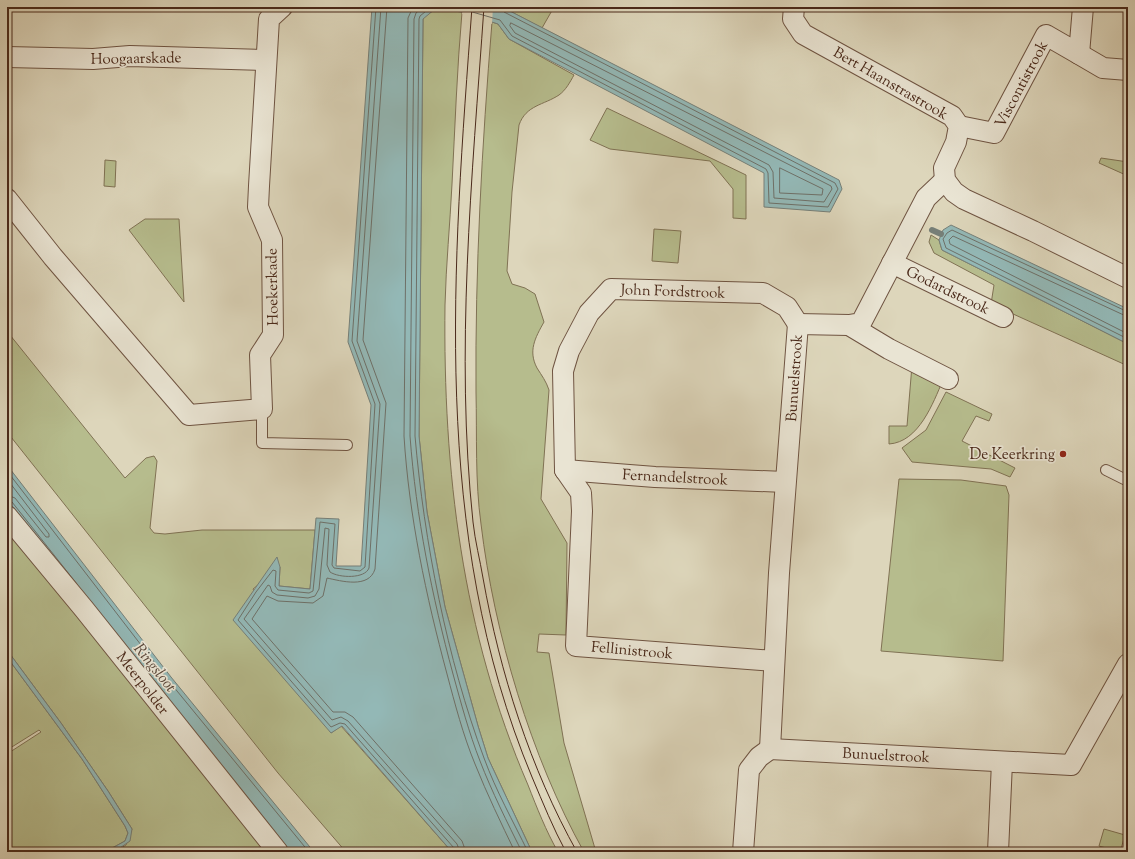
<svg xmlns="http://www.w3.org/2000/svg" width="1135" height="859" viewBox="0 0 1135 859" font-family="'Sorts Mill Goudy',serif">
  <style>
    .green { fill: #b6bc8d; stroke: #807254 }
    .water { fill: #93b8b6; stroke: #767f78 }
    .pier { fill: #ddd6bb }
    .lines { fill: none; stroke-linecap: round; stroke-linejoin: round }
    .shore { stroke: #6e7068; stroke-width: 1 }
    .stream { stroke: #767f78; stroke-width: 6 }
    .lane-casing { stroke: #6f5442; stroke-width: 12 }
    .street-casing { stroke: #6f5442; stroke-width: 22 }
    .lane { stroke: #e9e4d3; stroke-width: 10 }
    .street { stroke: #e9e4d3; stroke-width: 20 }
    .tram { stroke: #4a291a; stroke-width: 1 }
    .poi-dot { fill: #8f2418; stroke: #e9e4d3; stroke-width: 1.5 }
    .labels { text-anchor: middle; stroke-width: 3.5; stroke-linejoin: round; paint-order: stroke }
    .street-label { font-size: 15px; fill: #4a291a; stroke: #e9e4d3 }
    .poi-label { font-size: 15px; fill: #4a291a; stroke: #e9e4d3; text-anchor: end }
    .water-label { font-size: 16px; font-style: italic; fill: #594639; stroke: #e9e4d3 }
  </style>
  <rect width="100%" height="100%" fill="#ddd6bb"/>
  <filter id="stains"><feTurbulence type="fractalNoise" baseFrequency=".005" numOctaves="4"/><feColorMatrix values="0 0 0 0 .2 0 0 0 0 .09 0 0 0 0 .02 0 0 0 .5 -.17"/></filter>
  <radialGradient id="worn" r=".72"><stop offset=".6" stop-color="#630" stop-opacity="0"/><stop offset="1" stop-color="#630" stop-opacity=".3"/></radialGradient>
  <g class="green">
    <polygon points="502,7 554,7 542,28"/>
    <path d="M439 8 462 12C457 69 455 127 452 184 450 224 446 265 445 305 443 471 462 632 528 785 537 808 546 831 558 852H532L488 758 478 726 445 607 427 512 419 436 423 18 435 9Z"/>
    <path d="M492 22 498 24 509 39 574 75C570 82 566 90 559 95 544 105 526 105 519 125L512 192 507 271 512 284 525 288 535 294 544 322C535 338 528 351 537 368 542 376 546 381 549 390L541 499 567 543 566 635 539 634 537 652 549 653 564 743 596 852H584C531 757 494 633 481 524 475 481 477 436 476 392 475 269 482 145 492 22Z"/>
    <polygon points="607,108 746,175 746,219 733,218 733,189 710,161 610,149 590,140"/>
    <polygon points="1101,158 1128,162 1128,176 1099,163"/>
    <polygon points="105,160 116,161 115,187 104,186"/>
    <polygon points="145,219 179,219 184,302 129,230"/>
    <polygon points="654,229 681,231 678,263 652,261"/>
    <polygon points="931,235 939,240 942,250 1128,344 1128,366 991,304 994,285 934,253 929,242"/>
    <polygon points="10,335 125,478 146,458 154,456 157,461 150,528 154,533 165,534 202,530 315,530 310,589 279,586 280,567 253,589 331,733 341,726 452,852 346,852 278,773 7,432 7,337"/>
    <path d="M912 365 943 380C933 403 919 442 889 444V426H907Z"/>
    <polygon points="946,392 992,414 989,421 976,416 962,441 1015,468 1010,477 991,469 912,462 902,448 926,430"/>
    <polygon points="899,479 961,480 1006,486 1009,495 1003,661 881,651"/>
    <polygon points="7,502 287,852 114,852 126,845 132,829 108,791 61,723 7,650"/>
    <polygon points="7,657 82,759 125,826 128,833 125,841 105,852 7,852 7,754 41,732 39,730 7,750"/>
    <polygon points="1104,829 1125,835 1120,852 1099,846"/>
  </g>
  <g class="water">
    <polygon points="372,7 502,7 839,180 842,189 830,212 764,207 764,173 509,39 498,24 462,12 435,9 423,19 419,436 427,512 445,607 478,726 488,758 532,852 452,852 342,726 331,733 233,620 277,557 280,567 279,586 310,589 316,518 339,519 336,566 361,566 371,405 348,342"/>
    <polygon points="951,225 1128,309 1128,344 942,250 939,240 943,230"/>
    <polygon points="7,465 171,677 314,852 287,852 7,502"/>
    <polygon points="7,650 61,723 108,791 132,829 130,841 114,852 105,852 125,841 128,833 125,826 82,759 7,657"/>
  </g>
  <polygon class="pier" points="463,7 493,7 492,24 462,14"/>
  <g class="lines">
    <g class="shore">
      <polyline points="376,7 352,341 375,404 365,567 360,571 334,568 332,565 335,524 320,522 313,591 309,593 278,590 275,586 276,571 273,570 256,592 238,620 331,727 340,723 345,724 454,848 455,852"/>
      <path d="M381 7 357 341 380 404 369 568C365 579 339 578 330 572L327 565 329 529 325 528 319 589 315 596 308 598 277 595 272 592 270 586 268 585 244 619 332 720 341 717 348 721 457 844 460 852"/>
      <path d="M387 7 363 340 386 403 375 569C369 589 341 581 327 578L323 596 313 603 278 601 267 596 252 619 333 712H345L353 717 462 841 466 852"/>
      <path d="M413 7 408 18 404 436C409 516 426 596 447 674 455 704 463 735 475 764 487 794 501 823 515 852"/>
      <path d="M423 7 416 13 414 19 410 436C416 517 432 596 453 674 461 703 469 733 480 761 492 792 507 822 522 852"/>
      <path d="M431 7 420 16 419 19 415 436C424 541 447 659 484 758 496 791 513 821 528 852"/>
      <polyline points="455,7 500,20 512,36 766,169 768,173 769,203 828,207 838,189 835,183 504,12 501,7"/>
      <polygon points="511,23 831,186 832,189 824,202 774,198 773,172 769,165 515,33 510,26"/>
      <polygon points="780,168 823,189 822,195 780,193"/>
      <polyline points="1128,312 952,230 947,233 943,239 946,248 1128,339"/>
      <polyline points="1128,317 953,236 949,240 950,244 1128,334"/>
      <polyline points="7,471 168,680 309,852"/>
      <polyline points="7,479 49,534 49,537 46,537 15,498 7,495"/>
      <polyline points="7,500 12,502 77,584"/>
    </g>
    <polyline class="stream" points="932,230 941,234"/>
    <defs>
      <g id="lane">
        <polyline points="262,409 262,443 347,445"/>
        <polyline points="1106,470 1128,481"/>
      </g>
      <g id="street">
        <polyline points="794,7 793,19 803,34 952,116 959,126 956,142 944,168 945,180 954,192 964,199 1033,231 1128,278"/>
        <polyline points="1079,54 1103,68 1128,70"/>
        <polyline points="7,57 93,59 130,56 265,60"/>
        <polyline points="959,126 994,133 1046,35 1079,54 1083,7"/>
        <polyline points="7,199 53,257 189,415 262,409 260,355 273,335 272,240 258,207 259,186 269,19 282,7"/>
        <polyline points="892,263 1003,317"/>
        <polyline points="849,325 889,349 948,379"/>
        <polyline points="565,470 563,371 569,351 589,313 611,289 763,293 787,307 798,324"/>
        <polyline points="565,470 581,493 582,511 576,646 774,661"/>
        <polyline points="565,470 655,477 785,482"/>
        <polyline points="7,516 84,609 278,852"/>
        <polyline points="770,749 779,573 798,324 849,325 861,323 926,198 945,180"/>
        <polyline points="770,749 1071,765 1128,664"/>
        <polyline points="743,852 749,770 759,757 770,749"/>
        <polyline points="998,852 1002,762"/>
      </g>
    </defs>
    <use href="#lane" class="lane-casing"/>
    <use href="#street" class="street-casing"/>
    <use href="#lane" class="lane"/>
    <use href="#street" class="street"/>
    <g class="tram">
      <path d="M472 7C453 265 430 533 532 777 543 803 553 828 566 852"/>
      <path d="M484 7C472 178 455 352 473 522 475 541 480 560 483 578 500 673 530 768 577 852"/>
    </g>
  </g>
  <circle class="poi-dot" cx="1063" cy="454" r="4"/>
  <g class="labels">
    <g class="street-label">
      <text transform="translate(136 58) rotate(-1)" y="5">Hoogaarskade</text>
      <text transform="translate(891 83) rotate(30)" y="5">Bert Haanstrastrook</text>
      <text transform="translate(1021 84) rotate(-62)" y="5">Viscontistrook</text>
      <text transform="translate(272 287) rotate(-91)" y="5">Hoekerkade</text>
      <text transform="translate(948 290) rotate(26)" y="5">Godardstrook</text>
      <text transform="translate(673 291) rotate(2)" y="5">John Fordstrook</text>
      <text transform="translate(794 378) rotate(-86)" y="5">Bunuelstrook</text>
      <text transform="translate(675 477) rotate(3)" y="5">Fernandelstrook</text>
      <text transform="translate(632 650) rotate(5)" y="5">Fellinistrook</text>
      <text transform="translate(143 683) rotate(52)" y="5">Meerpolder</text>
      <text transform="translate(886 755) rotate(3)" y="5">Bunuelstrook</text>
    </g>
    <g class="poi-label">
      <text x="1055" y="459">De Keerkring</text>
    </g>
    <g class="water-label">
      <text transform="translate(156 667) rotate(51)" y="6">Ringsloot</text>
    </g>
  </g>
  <rect width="1135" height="859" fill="none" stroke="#ddd6bb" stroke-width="24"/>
  <rect x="8" y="8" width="1119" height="843" fill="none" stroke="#4a291a" stroke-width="2"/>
  <rect x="12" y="12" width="1111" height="835" fill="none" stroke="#4a291a"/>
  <rect width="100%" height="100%" filter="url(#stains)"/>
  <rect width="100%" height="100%" fill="url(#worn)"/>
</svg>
